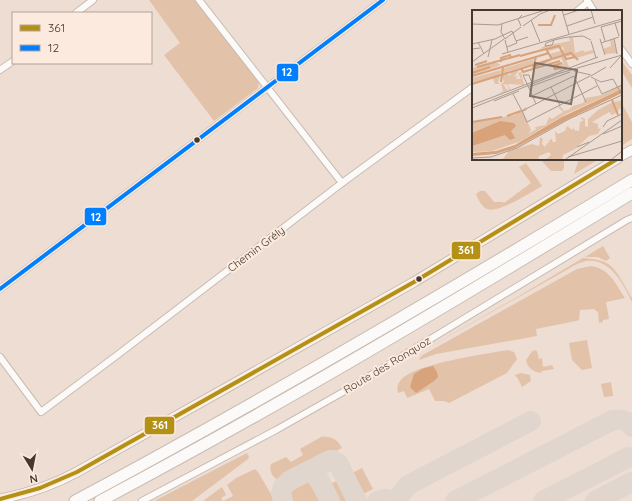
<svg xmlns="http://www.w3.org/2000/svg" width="632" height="501" viewBox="0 0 632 501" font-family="Quicksand,sans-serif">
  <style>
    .green { fill: #e3c2aa }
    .water { fill: #d8a27b }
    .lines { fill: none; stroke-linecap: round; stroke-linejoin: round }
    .taxiway { stroke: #e0d6ce; stroke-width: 20 }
    .street-casing { stroke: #c8bcb3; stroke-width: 8 }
    .secondary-casing { stroke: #c8bcb3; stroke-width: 11 }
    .highway-casing { stroke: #c8bcb3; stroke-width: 13 }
    .street { stroke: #fcfaf8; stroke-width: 6 }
    .secondary { stroke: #fcfaf8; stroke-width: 9 }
    .highway { stroke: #fcfaf8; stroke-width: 11 }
    .bus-1-casing { stroke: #fceade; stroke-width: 7 }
    .bus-2-casing { stroke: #fceade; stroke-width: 7 }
    .bus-1 { stroke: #b49114; stroke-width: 4 }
    .bus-2 { stroke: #0080ff; stroke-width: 4 }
    .bus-dot { fill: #443931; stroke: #fceade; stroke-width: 1.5 }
    .labels { text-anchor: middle; stroke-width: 4; stroke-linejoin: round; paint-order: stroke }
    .street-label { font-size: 11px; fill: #443931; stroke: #fceade }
    .inset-river { fill: none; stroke: #d8a27b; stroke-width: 2 }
    .inset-road { fill: none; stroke: #a99b92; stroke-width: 1 }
    .view { fill: #7f7269; fill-opacity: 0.15; stroke: #7f7269; stroke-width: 2 }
    .inset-edge { fill: none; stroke: #443931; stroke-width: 2 }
    .line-badge { stroke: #fceade; stroke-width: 1.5 }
    .badge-label { font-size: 11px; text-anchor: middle; font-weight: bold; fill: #fff }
  </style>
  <rect width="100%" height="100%" fill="#edddd2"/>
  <g class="green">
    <polygon points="149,0 196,0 256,77 259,82 258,88 214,121 164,55 180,43"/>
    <polygon points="621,60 632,75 632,88 621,70"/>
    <polygon points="621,102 632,122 632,139 621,146"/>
    <polygon points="540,159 564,159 564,168 562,171 551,171"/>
    <polygon points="579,159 599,159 574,174"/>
    <path d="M526 163 542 186C531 192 498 214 487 209 482 207 478 199 476 194L480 191H485L494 202H503L504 203 531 183 519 167Z"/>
    <polygon points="603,246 610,258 606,261 598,257 585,257"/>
    <path d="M583 258C591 259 600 259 608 264 617 269 626 289 632 298V302C623 283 610 258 586 261 577 263 570 268 563 272L417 354 519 296Z"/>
    <path d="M591 266C610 269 615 283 625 298L606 302 609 319 603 320V322L599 323 598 312 594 309 580 310 579 320 576 321 536 329 537 336 436 354 419 360 421 356 577 269Z"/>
    <polygon points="587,340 592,368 582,370 572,360 569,343"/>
    <path d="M508 350 514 352 517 359 507 373 449 403 444 401H435L429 389 407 398 404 391 398 393C397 389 397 385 400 381 412 364 485 354 508 350Z"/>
    <path d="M533 350 534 353V350L537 351 539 359 542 358 543 367 552 365 554 369 542 371 541 373C534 372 527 368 526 360Z"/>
    <polygon points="521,373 530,375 531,381 522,387 517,377 516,377 515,375"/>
    <polygon points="611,382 613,396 604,397 601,384"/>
    <path d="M321 437C332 436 337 439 342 448L279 480C272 478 269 470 271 464L286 457 291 462 303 455 300 449Z"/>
    <polygon points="247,453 249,457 248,459 192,501 154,501"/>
    <path d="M362 468 373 489 350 501H292C286 489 296 480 308 482L315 492Z"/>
    <polygon points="255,469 258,472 275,501 203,501 222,487 226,495 221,498 223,501 233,496 227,485 236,478"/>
  </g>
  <polygon class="water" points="433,366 437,372 438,377 434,381 416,393 410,387 414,374 422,369"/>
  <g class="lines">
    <g class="taxiway">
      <polyline points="309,471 315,472 316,474 330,501"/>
      <polyline points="283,501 281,493 283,487 289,481 330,460 333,460 338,463 357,501"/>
      <polyline points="377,501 385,499 394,501"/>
      <polyline points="399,501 401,494 408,485 531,421"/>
      <path d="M455 501 613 420C622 419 627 420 632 427"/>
      <polyline points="543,501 629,457"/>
      <polyline points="595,501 632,482"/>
    </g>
    <defs>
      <g id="street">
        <polyline points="199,0 342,183"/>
        <polyline points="587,0 594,11"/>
        <polyline points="577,11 588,2"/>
        <polyline points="76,13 93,0"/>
        <polyline points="621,49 632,64"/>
        <polyline points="0,70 13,61"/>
        <polyline points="0,289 383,0"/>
        <polyline points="0,357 41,412 116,356 342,183 473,87"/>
        <polyline points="142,501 276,430 343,392 627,220 632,218"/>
      </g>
      <g id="secondary">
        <polyline points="621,156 632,150"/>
        <path d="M0 499C27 494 53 485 77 472L414 282 617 159"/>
      </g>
      <g id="highway">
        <path d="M75 501C264 400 449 291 632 180"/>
        <path d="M100 501C281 405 457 300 632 193"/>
      </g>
    </defs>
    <use href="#street" class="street-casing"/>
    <use href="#secondary" class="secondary-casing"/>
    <use href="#highway" class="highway-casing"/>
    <use href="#street" class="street"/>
    <use href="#secondary" class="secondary"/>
    <use href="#highway" class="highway"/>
    <defs>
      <polyline id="bus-1" points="0,499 40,488 77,472 414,282 617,159"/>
      <polyline id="bus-2" points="0,289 383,0"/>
    </defs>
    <use href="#bus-1" class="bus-1-casing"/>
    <use href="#bus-2" class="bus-2-casing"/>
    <use href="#bus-1" class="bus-1"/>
    <use href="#bus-2" class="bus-2"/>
  </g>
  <g class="bus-dot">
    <circle cx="197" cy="140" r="3.5"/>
    <circle cx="419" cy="279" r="3.5"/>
  </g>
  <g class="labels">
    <g class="street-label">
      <text transform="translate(256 249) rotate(-37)" y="4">Chemin Grély</text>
      <text transform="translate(387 365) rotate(-31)" y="4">Route des Ronquoz</text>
    </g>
  </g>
  <g transform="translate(472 10)">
    <rect width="150" height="150" fill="#edddd2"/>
    <path d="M97 27H101L103 43 111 40 112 42 121 40 122 43 104 48 100 42 80 48 78 44 92 40 91 37 77 41 75 38 68 39 72 36 98 31ZM141 29 145 43 133 44 131 39 139 36 138 30ZM100 43 103 47 100 45 93 47 97 57 88 61 86 55 91 53 93 56 89 48 80 51ZM62 49 61 54 30 63V59ZM23 52 29 55 0 65V58ZM29 60 28 65 0 73V68ZM47 60 42 67 46 66 44 69H49L46 63 49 62 52 75 36 74 38 79 37 81 36 75 31 74 36 81 26 84 31 81 29 74H23L21 69H17L28 66 26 73 29 74 32 72 30 65 37 63 35 65H39L38 62ZM150 75V79L94 104 49 131 20 141 0 142V112L43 105 54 97 55 100 51 102 59 120 56 124 64 119 63 117 74 115 77 107 80 109 91 102 86 97 88 96 92 101 96 100 101 96 111 93 114 88 130 85ZM150 87 140 93 150 90V101L147 98 146 102 140 105 137 102 120 112 126 114V119L129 118 126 124 117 126 103 139 91 145 90 150H73L79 145 77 142 67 146 66 150H30L37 141 60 134 67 136 68 127 71 129 70 134 74 138 73 136 78 131 75 130H79V128L81 132H84L83 121 86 124 93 121 95 116 100 120 102 117V120L107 121 108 112 112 110 109 109V107L113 109V116L116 117V109L126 100Z" fill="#e3c2aa"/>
    <path d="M150 79V83L96 109 43 138 24 144 0 146V143L24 141 43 135 90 107ZM28 111 42 113 44 116 39 121 43 128 38 130 33 125 0 136V123Z" fill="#d8a27b"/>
    <path class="inset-river" d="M66 15H79L83 5M75 39 87 36 94 49 103 47M48 46 74 39 80 49M29 52V48L38 45 39 48M78 53 80 56 90 53M3 55 15 51M60 55 64 58 88 51M81 55 83 59 87 58 85 54M63 56 78 50M5 57 48 45M49 58 51 62 61 59 64 47M0 63 18 57M0 66 77 43M29 72 31 57M0 74 99 43 106 50M140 90 146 105M35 106 49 101M0 112 30 107"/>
    <path class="inset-road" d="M90 0 97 24M119 0 123 14M92 5 107 0M59 10 68 32M143 13 147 26M0 14 26 15 73 0M30 14 29 22 33 29M49 16 46 9 50 5M51 16 68 4 78 0M95 16 121 7M142 28 145 44M33 29 49 17M128 29 133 45M33 30 36 42M82 30 80 35 73 36 74 33 82 30 91 28 97 27 111 26 119 30M44 31 56 27M119 31 124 48M133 31 129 17 150 11M6 32 12 44M129 33 147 27M0 34 23 29 40 21 45 33 35 37M1 43 0 39 8 38M30 44 150 9M16 47 20 30M0 52 32 29M138 58 149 46M102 61 119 65M119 66 134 57M119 67 129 72 141 69M141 69 150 85M123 70 130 84 150 75M59 71 57 65H51L64 94M57 77 98 62M79 77 88 95M41 84 50 101 118 66M60 86 102 66 114 92M22 91 47 81M0 95 126 47M0 98 85 64 150 45M50 101 55 112 125 76M131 117 135 111 150 104M131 124 150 116M105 137 117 132M96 147 150 131M0 148 19 147 45 138 97 109 150 85M94 149 150 110M139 150 150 141"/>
    <path class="view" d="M63 53 105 60 99 94 58 86Z"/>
    <rect width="150" height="150" class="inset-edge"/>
  </g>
  <g class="line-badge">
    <rect x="276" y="63" width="23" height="19" rx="4" fill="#0080ff"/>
    <rect x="84" y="207" width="23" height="19" rx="4" fill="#0080ff"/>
    <rect x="451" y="241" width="30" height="19" rx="4" fill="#b49114"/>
    <rect x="144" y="416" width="31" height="19" rx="4" fill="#b49114"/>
  </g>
  <g class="badge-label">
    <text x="287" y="76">12</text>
    <text x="96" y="221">12</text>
    <text x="466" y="254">361</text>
    <text x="160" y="429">361</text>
  </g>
  <rect x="12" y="12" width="140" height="52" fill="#fceade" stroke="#b2a399"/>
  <rect x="20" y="25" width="20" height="6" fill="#b49114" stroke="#b2a399"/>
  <text x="48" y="32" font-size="12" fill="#443931">361</text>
  <rect x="20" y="45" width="20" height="6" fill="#0080ff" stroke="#b2a399"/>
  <text x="48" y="52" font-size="12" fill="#443931">12</text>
  <g transform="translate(32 469) rotate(170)" stroke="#fceade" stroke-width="3" paint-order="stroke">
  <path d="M0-3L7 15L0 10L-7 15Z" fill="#443931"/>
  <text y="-6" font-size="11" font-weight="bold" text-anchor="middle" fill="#443931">N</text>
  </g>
</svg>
